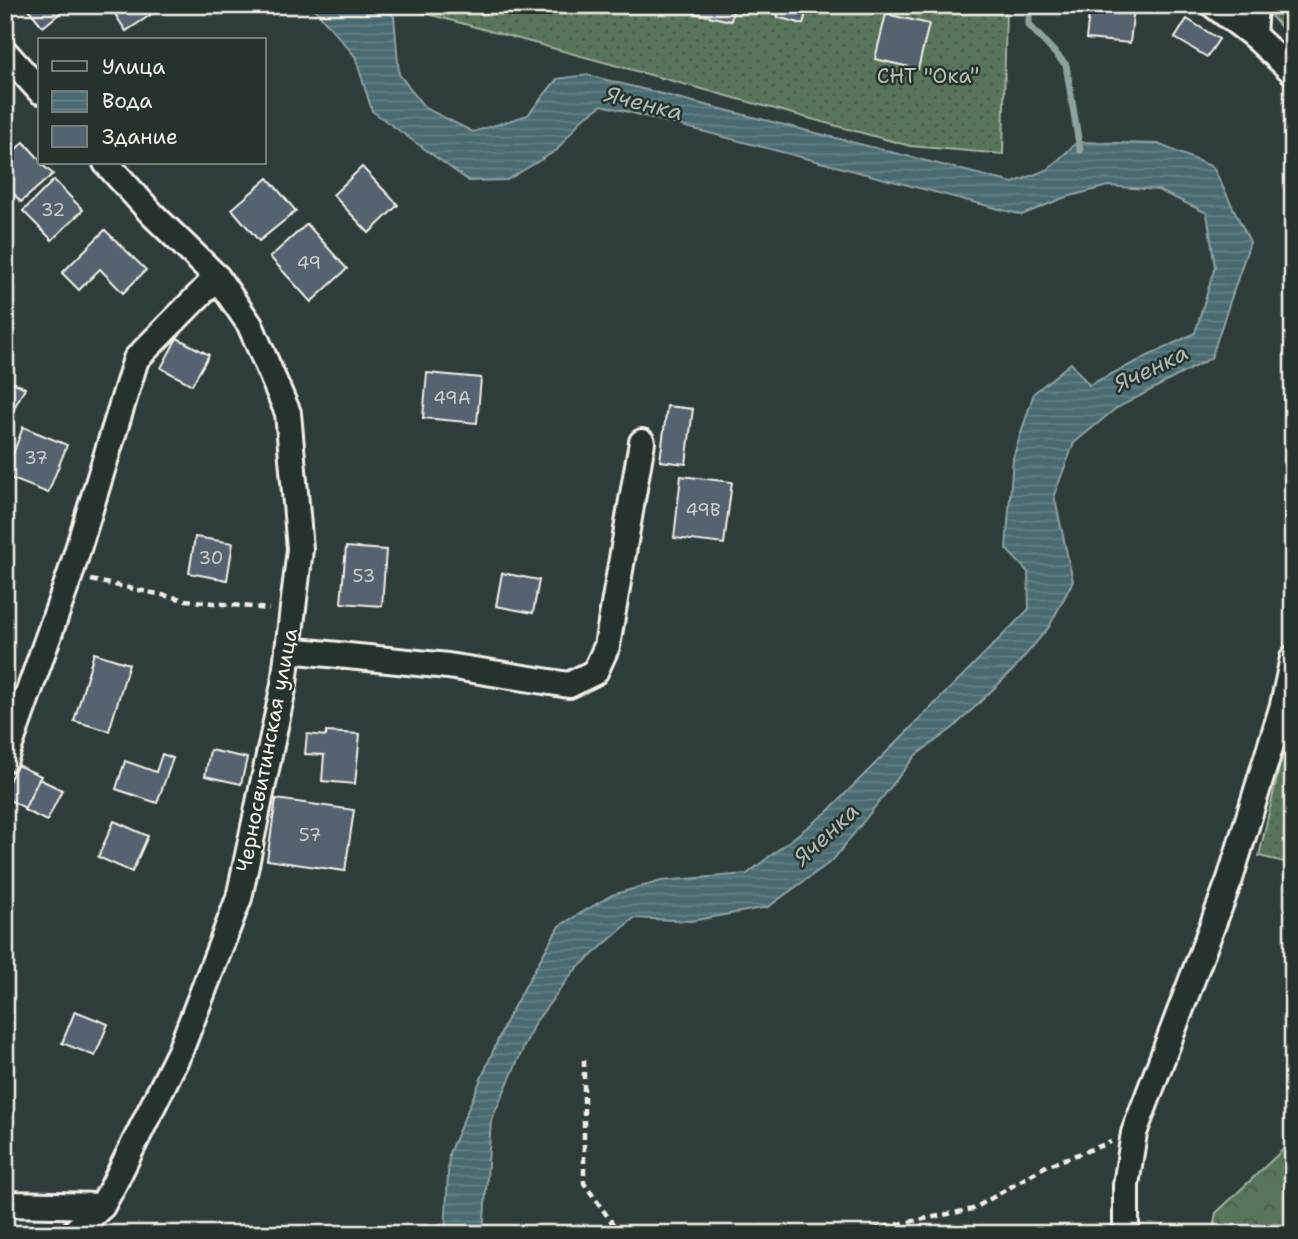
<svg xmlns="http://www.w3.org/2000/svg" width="1298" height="1239" viewBox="0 0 1298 1239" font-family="'Shantell Sans',sans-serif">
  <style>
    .forest { fill: url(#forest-crowns); stroke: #a6b2a2; stroke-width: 2 }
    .garden { fill: url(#garden-dots); stroke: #a6b2a2; stroke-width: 2 }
    .water { fill: url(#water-rules); stroke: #8ea1a1; stroke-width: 2 }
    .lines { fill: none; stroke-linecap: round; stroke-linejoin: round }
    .stream { stroke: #8ea1a1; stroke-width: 7 }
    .building { fill: #546370; stroke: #f4f1e8; stroke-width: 2 }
    .minor-casing { stroke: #f4f1e8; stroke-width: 30 }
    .path { stroke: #f4f1e8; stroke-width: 4.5; stroke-dasharray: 7 5; stroke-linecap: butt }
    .minor { stroke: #26332d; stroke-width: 24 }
    .labels { text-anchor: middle; stroke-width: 5; stroke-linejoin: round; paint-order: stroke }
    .number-label { font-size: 18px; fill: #ccceca }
    .park-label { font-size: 21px; fill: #b6bfb0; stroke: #26332d }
    .street-label { font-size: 21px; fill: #f4f1e8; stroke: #26332d }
    .water-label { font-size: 23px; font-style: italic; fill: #b0bbb8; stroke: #26332d }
  </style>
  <defs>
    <pattern id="forest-crowns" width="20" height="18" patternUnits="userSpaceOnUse" patternTransform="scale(1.75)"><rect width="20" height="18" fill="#58745b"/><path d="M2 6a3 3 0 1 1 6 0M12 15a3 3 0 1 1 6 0" fill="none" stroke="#505c4f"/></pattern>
    <pattern id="garden-dots" width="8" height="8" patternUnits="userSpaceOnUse" patternTransform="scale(1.75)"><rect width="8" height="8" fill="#58745b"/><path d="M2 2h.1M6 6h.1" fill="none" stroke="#505c4f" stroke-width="1.8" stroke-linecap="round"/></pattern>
    <pattern id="water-rules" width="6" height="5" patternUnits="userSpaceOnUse" patternTransform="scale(1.75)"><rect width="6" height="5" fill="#4a6b71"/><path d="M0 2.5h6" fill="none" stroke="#658185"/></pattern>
  </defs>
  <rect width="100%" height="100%" fill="#2f3d3a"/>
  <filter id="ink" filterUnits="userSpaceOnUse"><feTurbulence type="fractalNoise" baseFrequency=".0143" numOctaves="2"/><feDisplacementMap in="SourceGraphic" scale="14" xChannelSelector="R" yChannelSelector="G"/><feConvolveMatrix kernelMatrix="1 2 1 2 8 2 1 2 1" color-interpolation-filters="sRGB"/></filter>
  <g filter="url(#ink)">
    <polygon class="forest" points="1293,1140 1293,1234 1212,1234 1216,1213"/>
    <g class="garden">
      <polygon points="410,5 1006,5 1003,154 910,146 413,10"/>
      <polygon points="1269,5 1293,5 1293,40 1268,13"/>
      <polygon points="1293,708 1293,864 1259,856"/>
    </g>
    <polygon class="water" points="311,5 380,5 394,16 399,74 425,108 473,132 528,115 557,79 587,75 1013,183 1049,169 1077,142 1158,144 1213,167 1250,242 1211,358 1115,409 1074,443 1054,495 1073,581 1049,627 1013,670 953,728 916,755 833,860 768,907 691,921 634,918 574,971 534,1024 491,1121 483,1234 445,1234 449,1153 507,1019 559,926 612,895 661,881 747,874 827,812 1029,609 1028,572 1006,549 1013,458 1034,393 1071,363 1089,385 1195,333 1215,267 1207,213 1158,190 1108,186 1063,198 1022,215 602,105 581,120 557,150 507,180 469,181 372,111 355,56"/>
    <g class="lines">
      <polyline class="stream" points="1029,5 1029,25 1066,65 1080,150"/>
    </g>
    <g class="building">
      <polygon points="25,5 70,5 43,27"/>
      <polygon points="109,5 151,5 155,12 126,31"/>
      <polygon points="696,5 734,5 731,21 694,13"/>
      <polygon points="781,5 808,5 803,24 777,17"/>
      <polygon points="1090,5 1134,7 1130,43 1086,39"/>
      <polygon points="886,14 929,24 918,69 875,59"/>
      <polygon points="1187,19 1219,39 1207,57 1175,38"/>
      <polygon points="24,142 40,160 40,163 53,174 21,202 5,184 5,159"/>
      <polygon points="362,167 398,205 369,233 333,195"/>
      <polygon points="268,178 296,211 259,241 232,209"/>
      <polygon points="54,180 83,210 52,240 23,211"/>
      <polygon points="307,224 347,269 311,302 270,257"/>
      <polygon points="105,230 146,270 123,293 100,269 79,290 62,273"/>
      <polygon points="177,338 209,355 192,385 161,368"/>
      <polygon points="427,373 481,378 477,423 423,418"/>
      <polygon points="5,378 25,388 14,408 5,404"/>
      <polygon points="667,406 693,409 686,464 660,461"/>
      <polygon points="23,427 67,445 48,493 5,476"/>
      <polygon points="681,476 732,482 724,544 674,538"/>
      <polygon points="195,537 233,543 227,580 189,573"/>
      <polygon points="346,547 386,550 382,606 341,603"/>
      <polygon points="502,573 539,580 533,613 496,606"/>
      <polygon points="94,653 129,664 109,731 74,721"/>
      <polygon points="326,732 360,734 355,784 322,781 324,755 305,754 307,734 326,736"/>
      <polygon points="210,750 247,758 241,784 205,776"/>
      <polygon points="162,754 173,758 157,803 116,789 125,761 156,772"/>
      <polygon points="17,765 41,776 25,808 5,798 5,789"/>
      <polygon points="39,779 62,790 47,821 24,810"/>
      <polygon points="276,799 354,810 345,871 267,860"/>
      <polygon points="114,821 148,836 132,872 98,857"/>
      <polygon points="75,1011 108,1024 95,1056 62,1043"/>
    </g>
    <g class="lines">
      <defs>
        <g id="minor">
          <polyline points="1213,5 1253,35 1293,72"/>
          <polyline points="1253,35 1255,5"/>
          <polyline points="5,52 40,91"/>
          <polyline points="288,650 448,666 569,685 595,672 607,646 642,442"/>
          <polyline points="5,759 70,575 136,359 217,277"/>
          <polyline points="5,1204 102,1206"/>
          <polyline points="72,1234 102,1206 113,1186 180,1051 239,898 284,684 300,549 288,413 250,325 217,277 153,215 106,163"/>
          <polyline points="1126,1234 1126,1185 1134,1133 1230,879 1283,705 1293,658"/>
        </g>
      </defs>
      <use href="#minor" class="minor-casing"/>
      <g class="path">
        <polyline points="91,580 186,600 269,609"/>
        <polyline points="584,1060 584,1183 620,1234"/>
        <polyline points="850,1234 973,1209 1046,1166 1111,1142"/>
      </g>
      <use href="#minor" class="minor"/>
    </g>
  </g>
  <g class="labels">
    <g class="number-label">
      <text x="53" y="216">32</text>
      <text x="309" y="269">49</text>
      <text x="452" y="404">49А</text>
      <text x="36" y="464">37</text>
      <text x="703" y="516">49В</text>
      <text x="211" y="564">30</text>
      <text x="364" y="582">53</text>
      <text x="310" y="841">57</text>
    </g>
    <g class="park-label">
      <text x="928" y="83">СНТ "Ока"</text>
    </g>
    <g class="street-label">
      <text transform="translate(267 750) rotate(-79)" y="7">Черносвитинская улица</text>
    </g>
    <g class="water-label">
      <text transform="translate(644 103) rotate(14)" y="8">Яченка</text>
      <text transform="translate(1151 368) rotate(-26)" y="8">Яченка</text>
      <text transform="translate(826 834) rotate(-43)" y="8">Яченка</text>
    </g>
  </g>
  <rect width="1298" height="1239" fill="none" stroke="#26332d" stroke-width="28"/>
  <rect x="14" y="14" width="1270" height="1211" fill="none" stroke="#f4f1e8" stroke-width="2.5" filter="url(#ink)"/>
  <rect x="38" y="38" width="228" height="126" fill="#26332d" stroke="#787f78" stroke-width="2"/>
  <rect x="52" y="61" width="35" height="10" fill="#26332d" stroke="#787f78" stroke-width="2"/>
  <text x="102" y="74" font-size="21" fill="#f4f1e8">Улица</text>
  <rect x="52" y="91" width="35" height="21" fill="url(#water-rules)" stroke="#787f78" stroke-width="2"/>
  <text x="102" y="108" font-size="21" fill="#f4f1e8">Вода</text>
  <rect x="52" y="126" width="35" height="21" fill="#546370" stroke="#787f78" stroke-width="2"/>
  <text x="102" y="144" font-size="21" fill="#f4f1e8">Здание</text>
</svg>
